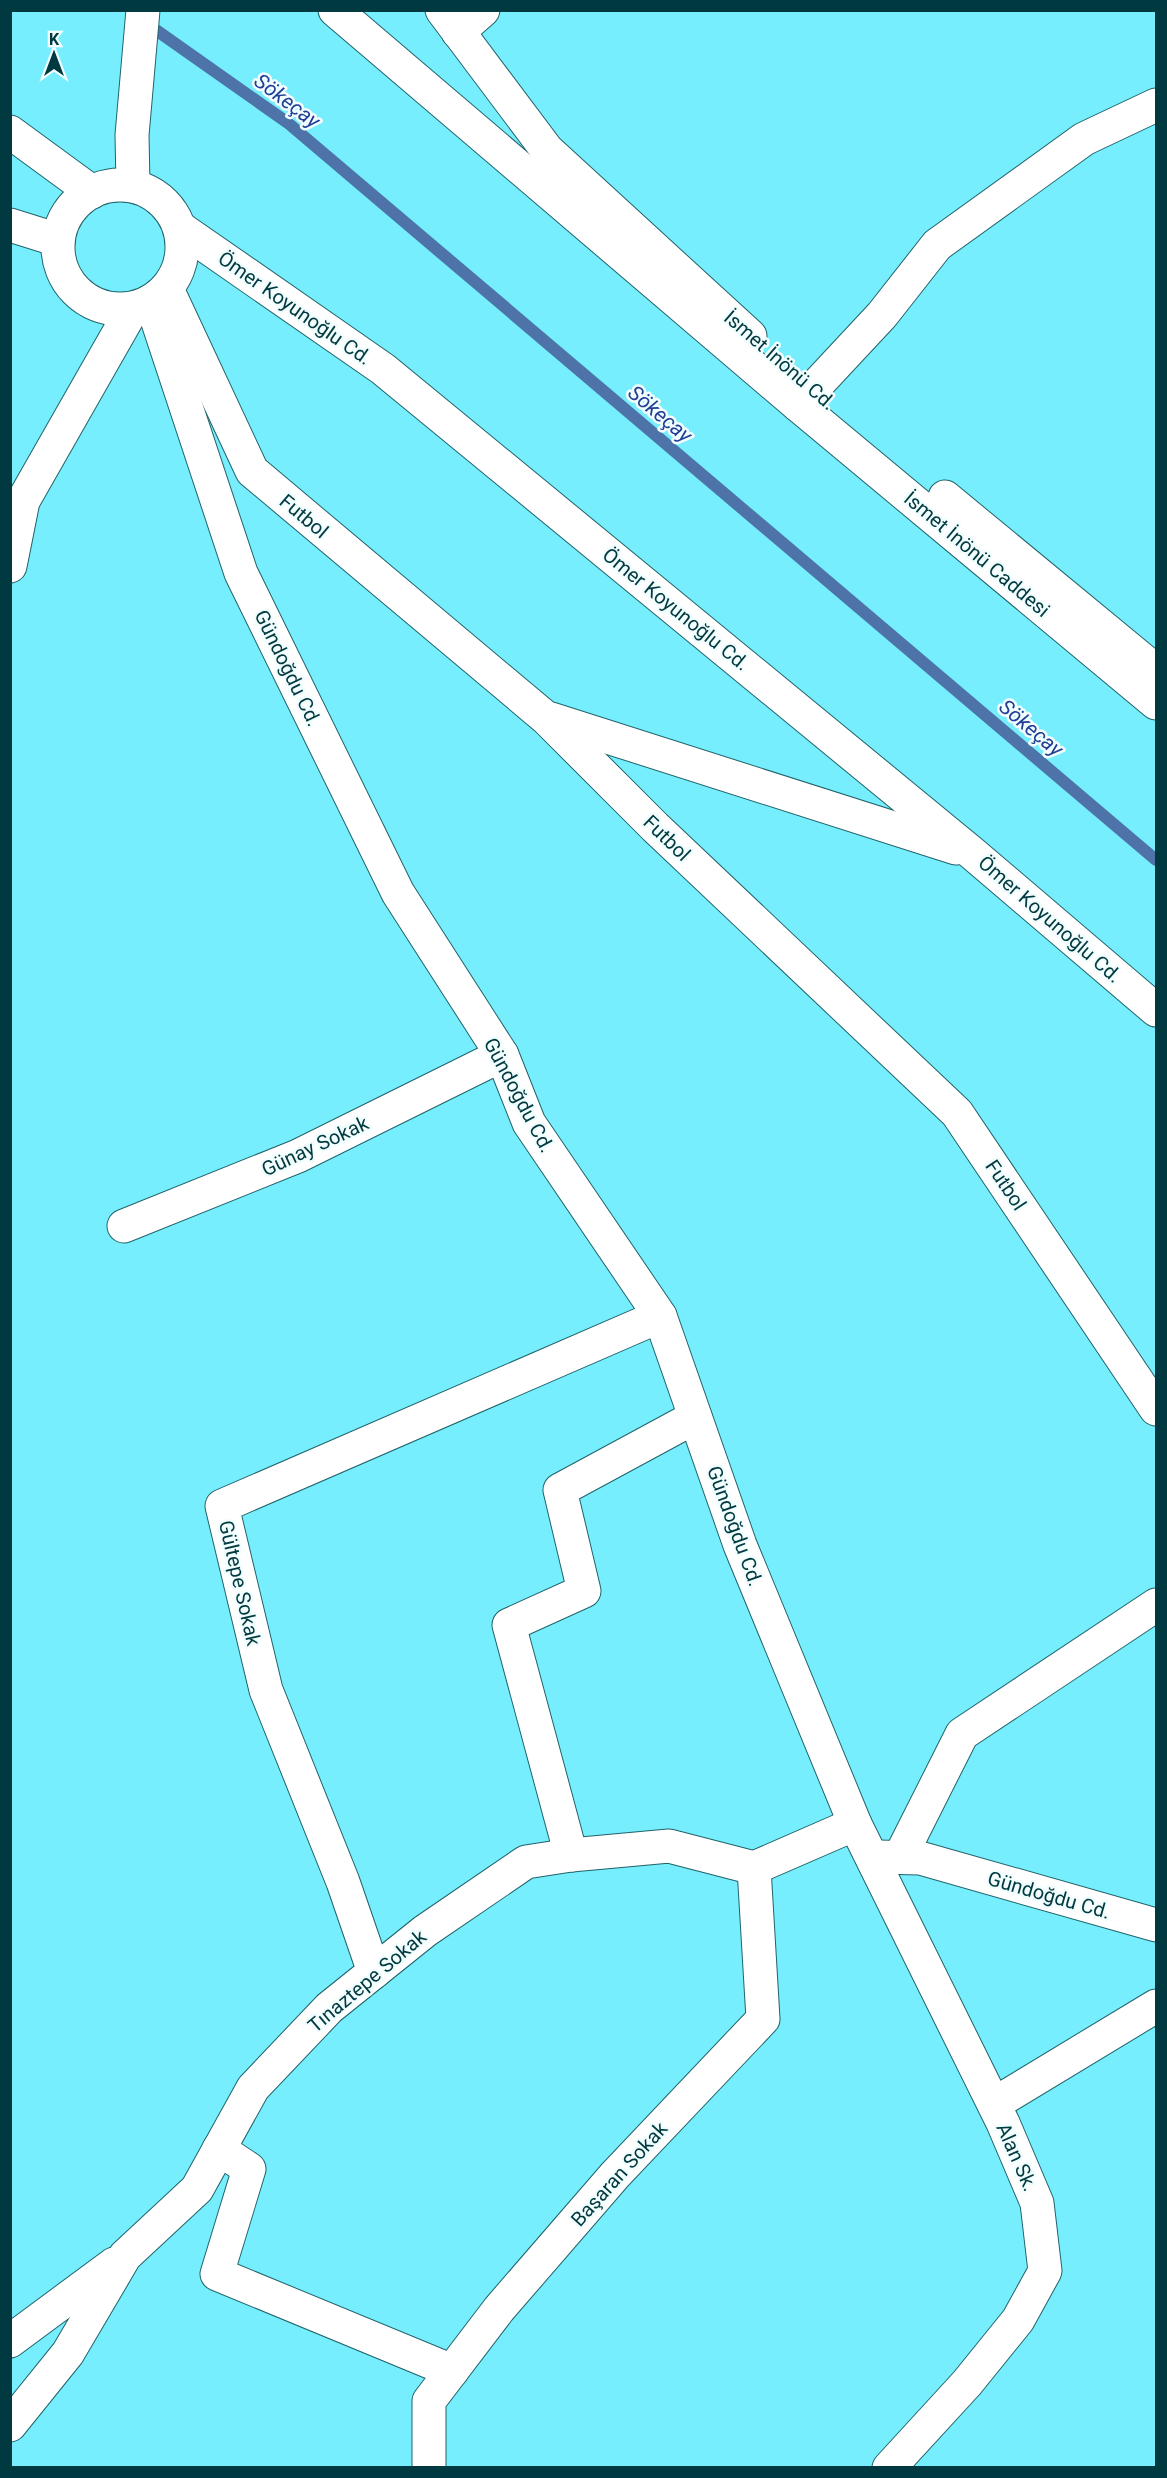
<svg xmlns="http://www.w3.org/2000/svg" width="1167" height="2478" viewBox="0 0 1167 2478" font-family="Roboto,sans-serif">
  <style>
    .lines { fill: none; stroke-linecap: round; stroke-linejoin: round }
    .stream { stroke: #4d73a9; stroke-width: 12 }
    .minor-casing { stroke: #21636a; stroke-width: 35 }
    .major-casing { stroke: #21636a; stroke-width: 35 }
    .minor { stroke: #fff; stroke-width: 33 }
    .major { stroke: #fff; stroke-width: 33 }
    .labels { text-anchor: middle; stroke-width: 5; stroke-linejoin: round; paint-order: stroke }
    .street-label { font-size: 20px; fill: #00393f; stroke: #f2fdfe }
    .water-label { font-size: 21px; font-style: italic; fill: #233e95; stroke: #f2fdfe }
  </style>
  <rect width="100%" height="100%" fill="#76eefd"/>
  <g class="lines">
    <polyline class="stream" points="146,23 288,123 1156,860"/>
    <defs>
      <g id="minor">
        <polyline points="458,32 483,10"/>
        <polyline points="10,132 92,192"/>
        <circle cx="120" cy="247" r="62"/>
        <polyline points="133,186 132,135 143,10"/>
        <polyline points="10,225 58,240"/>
        <polyline points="180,228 383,369 972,853 1156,1010"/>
        <polyline points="167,289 252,471 546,718 655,827 957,1113 1156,1409"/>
        <polyline points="151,301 241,573 398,893 502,1055 529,1123 660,1316 740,1545 855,1824 1003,2123 1037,2203 1045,2271 1018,2320 967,2383 889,2468"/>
        <polyline points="798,405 882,315 937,245 1084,139 1156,105"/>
        <polyline points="10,566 23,501 133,308"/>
        <polyline points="551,719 956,848"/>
        <polyline points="124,1226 298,1156 502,1055"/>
        <polyline points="571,1855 509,1625 584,1591 560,1490 695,1417"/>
        <polyline points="878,1857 920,1858 1156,1925"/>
        <polyline points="900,1857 962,1734 1156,1605"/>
        <polyline points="374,1972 343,1882 266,1690 222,1506 660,1316"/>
        <polyline points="994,2104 1156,2006"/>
        <polyline points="219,2149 249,2169 217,2274 452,2371"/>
        <polyline points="10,2341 114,2264"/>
        <polyline points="10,2425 68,2353 125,2256 197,2189 253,2088 329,2008 425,1931 526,1862 571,1855 669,1846 754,1868 855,1824"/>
        <polyline points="429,2468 429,2401 499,2309 615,2175 763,2019 754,1868"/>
      </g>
      <g id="major">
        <polyline points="335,10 798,405 1156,703"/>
        <polyline points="442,10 547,150 750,336"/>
        <polyline points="945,497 1156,671"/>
      </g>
    </defs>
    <use href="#minor" class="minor-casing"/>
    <use href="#major" class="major-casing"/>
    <use href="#minor" class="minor"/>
    <use href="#major" class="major"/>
  </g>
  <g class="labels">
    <g class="street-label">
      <text transform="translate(295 308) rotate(35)" y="7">Ömer Koyunoğlu Cd.</text>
      <text transform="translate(780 360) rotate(41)" y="7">İsmet İnönü Cd.</text>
      <text transform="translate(304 516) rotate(40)" y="7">Futbol</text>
      <text transform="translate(977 554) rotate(40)" y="7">İsmet İnönü Caddesi</text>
      <text transform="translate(676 609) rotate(39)" y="7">Ömer Koyunoğlu Cd.</text>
      <text transform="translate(288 668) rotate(64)" y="7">Gündoğdu Cd.</text>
      <text transform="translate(667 838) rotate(44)" y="7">Futbol</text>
      <text transform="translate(1050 919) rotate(41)" y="7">Ömer Koyunoğlu Cd.</text>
      <text transform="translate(519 1095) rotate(62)" y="7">Gündoğdu Cd.</text>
      <text transform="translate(315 1146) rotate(-25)" y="7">Günay Sokak</text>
      <text transform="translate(1006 1185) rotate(56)" y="7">Futbol</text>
      <text transform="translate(735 1526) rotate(70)" y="7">Gündoğdu Cd.</text>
      <text transform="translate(240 1583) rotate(77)" y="7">Gültepe Sokak</text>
      <text transform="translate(1049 1895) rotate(16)" y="7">Gündoğdu Cd.</text>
      <text transform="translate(367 1981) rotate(-40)" y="7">Tınaztepe Sokak</text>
      <text transform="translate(1017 2157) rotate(66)" y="7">Alan Sk.</text>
      <text transform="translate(619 2174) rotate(-48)" y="7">Başaran Sokak</text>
    </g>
    <g class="water-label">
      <text transform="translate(287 101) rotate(37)" y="7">Sökeçay</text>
      <text transform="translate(660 414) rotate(40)" y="7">Sökeçay</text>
      <text transform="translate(1031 728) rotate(40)" y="7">Sökeçay</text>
    </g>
  </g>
  <rect width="1167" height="2478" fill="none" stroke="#00393f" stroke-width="24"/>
  <g transform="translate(54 54)" stroke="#f2fdfe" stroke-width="4.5" paint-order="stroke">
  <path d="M0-4.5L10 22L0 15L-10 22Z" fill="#00393f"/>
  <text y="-9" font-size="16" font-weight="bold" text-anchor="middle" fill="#00393f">K</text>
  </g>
</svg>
